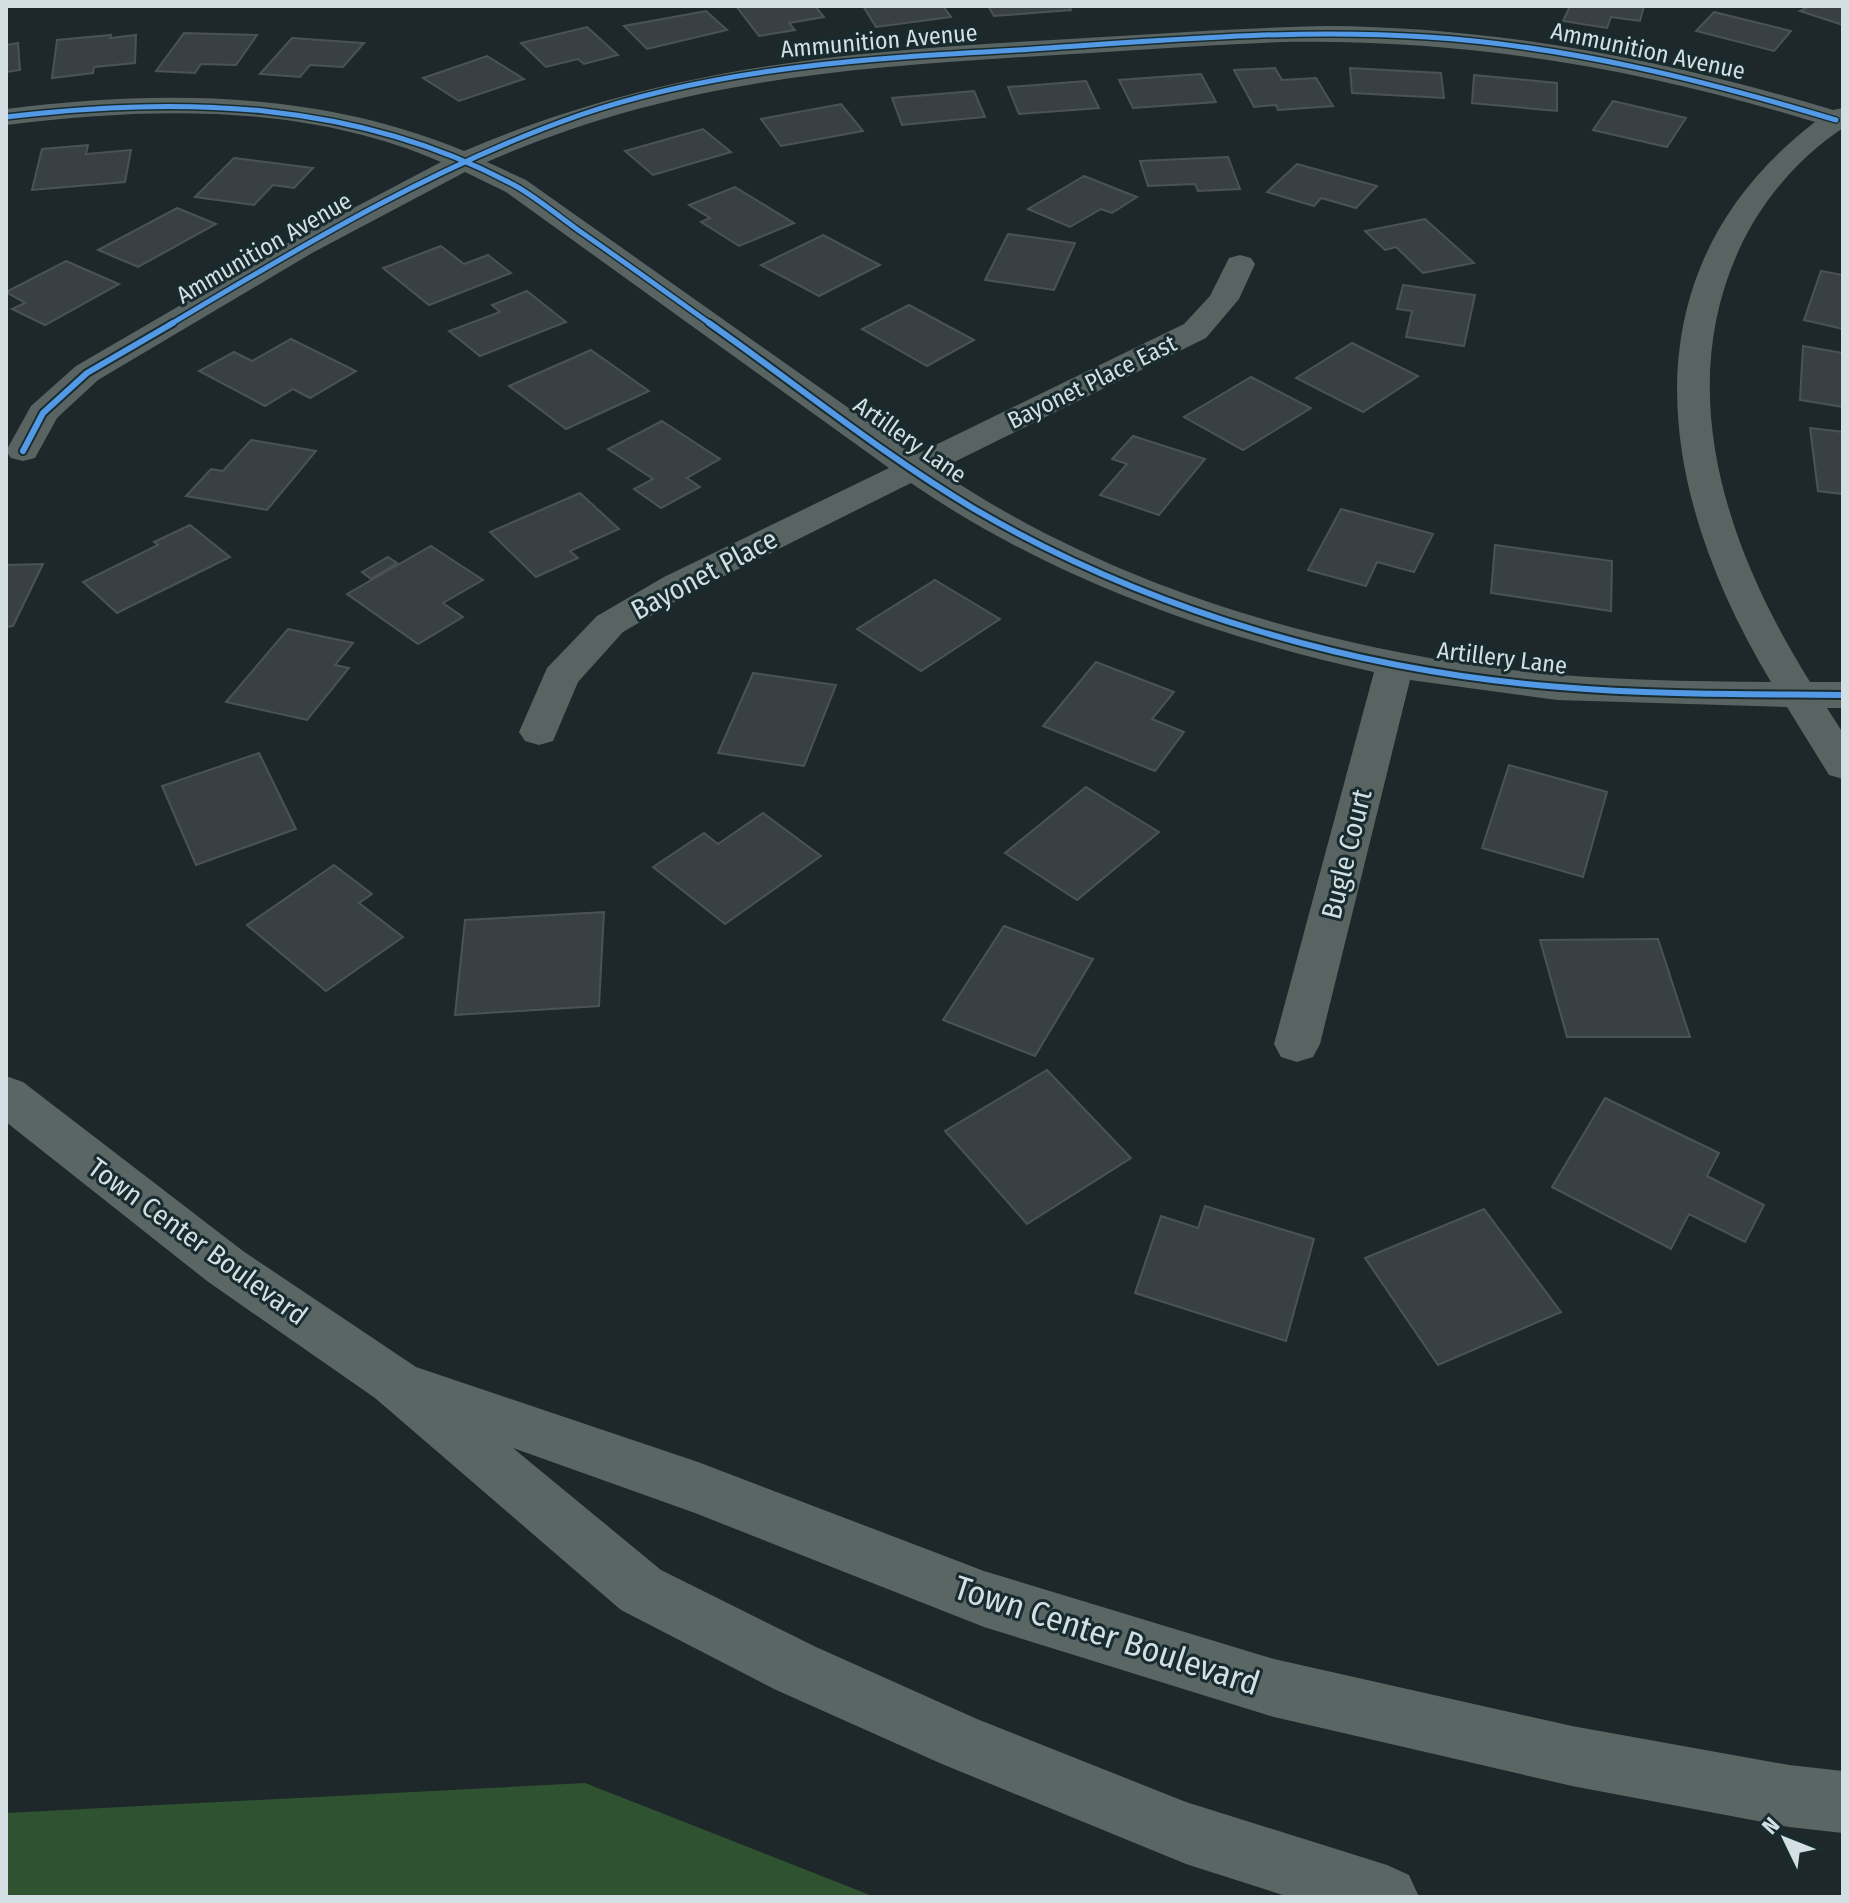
<svg xmlns="http://www.w3.org/2000/svg" width="1849" height="1903" viewBox="0 0 1849 1903" font-family="'Fira Sans Condensed',sans-serif">
  <style>
    .green { fill: #2f5330 }
    .building { fill: #394044; stroke: #4b5256; stroke-width: 2 }
    .lines { fill: none; stroke-linecap: round; stroke-linejoin: round }
    .street { fill: #596462; fill-rule: evenodd }
    .secondary { fill: #5a6664; fill-rule: evenodd }
    .cycleway-far1-casing { stroke: #182c30; stroke-width: 8 }
    .cycleway-casing { stroke: #182c30; stroke-width: 10 }
    .cycleway-far1 { stroke: #5399e6; stroke-width: 5 }
    .cycleway { stroke: #5399e6; stroke-width: 6 }
    .labels { text-anchor: middle; stroke-width: 6; stroke-linejoin: round; paint-order: stroke }
    .far-street-label { font-size: 24px; fill: #d3dfe2; stroke: #182c30 }
    .street-label { font-size: 28px; fill: #d3dfe2; stroke: #182c30 }
    .near-street-label { font-size: 34px; fill: #d3dfe2; stroke: #182c30 }
  </style>
  <rect width="100%" height="100%" fill="#1e282a"/>
  <polygon class="green" points="585,1783 875,1897 6,1897 6,1813"/>
  <g class="building">
    <polygon points="736,6 815,6 824,17 789,23 795,30 759,36"/>
    <polygon points="863,6 943,6 951,17 876,27"/>
    <polygon points="988,6 1069,6 1071,10 994,16"/>
    <polygon points="1570,6 1644,6 1640,21 1611,17 1607,28 1563,21"/>
    <polygon points="1810,6 1843,6 1843,25 1800,11"/>
    <polygon points="706,11 727,30 647,49 624,26"/>
    <polygon points="1714,12 1791,31 1774,51 1696,31"/>
    <polygon points="587,27 618,55 584,64 578,59 546,67 521,43"/>
    <polygon points="184,33 257,35 236,65 201,64 195,73 156,71"/>
    <polygon points="111,35 110,38 136,35 135,63 94,67 93,73 52,78 57,40"/>
    <polygon points="292,38 364,43 343,67 310,65 300,77 260,74"/>
    <polygon points="18,43 20,70 6,72 6,45"/>
    <polygon points="487,56 524,79 459,101 423,78"/>
    <polygon points="1275,68 1282,80 1316,78 1333,106 1278,110 1276,105 1254,107 1234,70"/>
    <polygon points="1350,68 1441,73 1444,98 1352,93"/>
    <polygon points="1201,74 1216,102 1133,108 1119,80"/>
    <polygon points="1474,75 1557,83 1557,111 1472,103"/>
    <polygon points="1086,81 1099,108 1019,114 1008,87"/>
    <polygon points="974,91 985,117 902,125 892,98"/>
    <polygon points="1613,101 1686,118 1667,147 1593,130"/>
    <polygon points="841,104 863,131 781,146 761,119"/>
    <polygon points="703,129 731,152 653,175 625,151"/>
    <polygon points="88,145 86,154 131,150 125,182 32,190 42,149"/>
    <polygon points="1228,157 1240,189 1198,191 1195,184 1148,186 1140,161"/>
    <polygon points="234,158 313,168 294,188 273,185 254,205 195,197"/>
    <polygon points="1297,164 1377,186 1356,208 1321,198 1314,206 1267,192"/>
    <polygon points="1084,176 1137,197 1112,213 1101,209 1070,227 1028,209"/>
    <polygon points="735,187 794,223 739,246 701,222 710,218 689,205"/>
    <polygon points="177,208 216,224 138,267 98,250"/>
    <polygon points="1425,219 1474,263 1423,273 1396,247 1385,250 1365,231"/>
    <polygon points="1008,234 1075,243 1054,290 985,280"/>
    <polygon points="823,235 880,265 819,296 761,265"/>
    <polygon points="441,246 464,264 488,255 511,273 429,305 383,268"/>
    <polygon points="66,261 119,284 45,325 12,309 25,303 6,292"/>
    <polygon points="1821,271 1843,275 1843,329 1804,320"/>
    <polygon points="1403,285 1475,295 1464,346 1406,337 1412,311 1397,309"/>
    <polygon points="527,291 566,322 480,356 449,331 500,312 492,305"/>
    <polygon points="909,305 974,340 927,366 862,329"/>
    <polygon points="291,339 356,371 310,398 293,389 265,406 199,371 234,352 252,361"/>
    <polygon points="1352,343 1418,376 1363,412 1296,378"/>
    <polygon points="1803,346 1843,353 1843,407 1800,400"/>
    <polygon points="591,350 649,391 566,429 509,386"/>
    <polygon points="1251,377 1311,408 1243,450 1184,417"/>
    <polygon points="662,421 720,459 687,478 700,487 661,508 634,489 653,479 608,449"/>
    <polygon points="1810,428 1843,432 1843,494 1818,491"/>
    <polygon points="1133,436 1205,459 1159,515 1100,495 1127,464 1112,459"/>
    <polygon points="251,440 316,451 267,510 186,496 211,469 223,471"/>
    <polygon points="580,493 619,529 570,551 578,558 536,577 490,532"/>
    <polygon points="1341,509 1433,534 1414,572 1377,562 1366,586 1308,570"/>
    <polygon points="190,525 230,557 117,613 83,582 158,545 154,542"/>
    <polygon points="1495,545 1612,561 1611,611 1491,593"/>
    <polygon points="431,546 483,580 443,603 463,617 418,644 347,594"/>
    <polygon points="388,557 397,563 371,579 362,572"/>
    <polygon points="43,564 13,626 6,627 6,565"/>
    <polygon points="935,580 1000,619 921,671 857,629"/>
    <polygon points="288,629 353,643 335,665 349,668 307,720 226,702"/>
    <polygon points="1096,662 1174,692 1152,719 1184,732 1155,771 1043,726"/>
    <polygon points="753,673 836,685 804,766 718,753"/>
    <polygon points="259,753 296,829 196,865 162,786"/>
    <polygon points="1509,765 1607,792 1583,877 1482,848"/>
    <polygon points="1086,787 1159,832 1077,900 1005,853"/>
    <polygon points="763,813 821,856 725,924 653,867 704,833 718,844"/>
    <polygon points="334,865 372,894 359,903 403,937 326,991 247,925"/>
    <polygon points="604,912 599,1006 455,1015 465,920"/>
    <polygon points="1004,926 1093,959 1035,1056 943,1020"/>
    <polygon points="1658,939 1690,1037 1567,1037 1540,940"/>
    <polygon points="1047,1070 1131,1158 1027,1224 945,1131"/>
    <polygon points="1605,1098 1719,1153 1707,1176 1764,1205 1745,1242 1689,1214 1671,1249 1552,1187"/>
    <polygon points="1205,1206 1314,1239 1286,1341 1135,1293 1161,1216 1198,1228"/>
    <polygon points="1484,1209 1561,1312 1438,1365 1365,1258"/>
  </g>
  <g class="lines">
    <path class="street" d="M1325 26C1499 27 1667 60 1833 110L1843 108V128C1798 158 1760 202 1738 252 1673 397 1730 554 1810 682H1843V708H1827L1843 733V779L1829 775 1787 707 1557 700 1410 680 1320 1044 1313 1057 1297 1062 1281 1057 1274 1044 1374 672C1212 636 1049 578 911 483L690 593 623 632 578 682 553 741 539 745 525 741 519 732 547 668 597 616 664 577 889 468 506 192 469 174 465 172 312 253 98 380 57 418 35 458 23 461 11 458 6 451 31 406 76 366 291 241 441 162C304 103 152 107 6 125V109C160 90 318 90 464 151 661 67 841 52 1052 40 1143 35 1234 28 1325 26ZM1283 42C1468 39 1638 68 1815 122 1619 273 1658 494 1771 682 1674 681 1577 680 1481 666 1292 639 1097 578 938 470L1206 338 1239 299 1255 264 1251 258 1240 255 1229 258 1210 296 1184 324 915 455 526 180 487 162C672 81 842 68 1040 56 1121 51 1202 45 1283 42Z"/>
    <polygon class="secondary" points="6,1076 23,1082 243,1251 416,1367 698,1462 984,1571 1274,1659 1572,1726 1789,1765 1843,1771 1843,1833 1789,1827 1572,1786 1274,1717 984,1627 695,1513 513,1448 661,1570 816,1647 977,1719 1186,1802 1387,1865 1409,1875 1419,1897 1289,1897 1186,1864 942,1764 774,1689 621,1610 375,1398 207,1281 6,1122"/>
    <defs>
      <g id="cycleway-far1">
        <path d="M6 117C179 96 356 100 514 185 536 197 557 215 578 230 623 261 667 293 712 325"/>
        <path d="M169 325C302 246 434 166 580 115 720 67 872 58 1018 50 1154 41 1291 28 1427 37 1567 46 1703 80 1836 120"/>
      </g>
      <g id="cycleway">
        <path d="M709 323C797 385 883 455 976 510 1151 612 1358 671 1560 687 1654 695 1749 694 1843 695"/>
        <polyline points="23,451 43,413 87,373 173,323"/>
      </g>
    </defs>
    <use href="#cycleway-far1" class="cycleway-far1-casing"/>
    <use href="#cycleway" class="cycleway-casing"/>
    <use href="#cycleway-far1" class="cycleway-far1"/>
    <use href="#cycleway" class="cycleway"/>
  </g>
  <g class="labels">
    <g class="far-street-label">
      <text transform="translate(879 41) rotate(-5)" y="8">Ammunition Avenue</text>
      <text transform="translate(1648 51) rotate(12)" y="8">Ammunition Avenue</text>
      <text transform="translate(264 248) rotate(-30)" y="8">Ammunition Avenue</text>
      <text transform="translate(1092 382) rotate(-26)" y="8">Bayonet Place East</text>
      <text transform="translate(910 440) rotate(35)" y="8">Artillery Lane</text>
      <text transform="translate(1502 658) rotate(7)" y="8">Artillery Lane</text>
    </g>
    <g class="street-label">
      <text transform="translate(704 574) rotate(-28)" y="10">Bayonet Place</text>
      <text transform="translate(1346 854) rotate(-76)" y="10">Bugle Court</text>
      <text transform="translate(198 1241) rotate(36)" y="10">Town Center Boulevard</text>
    </g>
    <g class="near-street-label">
      <text transform="translate(1107 1635) rotate(18)" y="12">Town Center Boulevard</text>
    </g>
  </g>
  <rect width="1849" height="1903" fill="none" stroke="#d3dfe2" stroke-width="16"/>
  <g transform="translate(1785 1839) rotate(313)" stroke="#182c30" stroke-width="6" paint-order="stroke">
  <path d="M0-6L14 30L0 20L-14 30Z" fill="#d3dfe2"/>
  <text y="-12" font-size="22" font-weight="bold" text-anchor="middle" fill="#d3dfe2">N</text>
  </g>
</svg>
